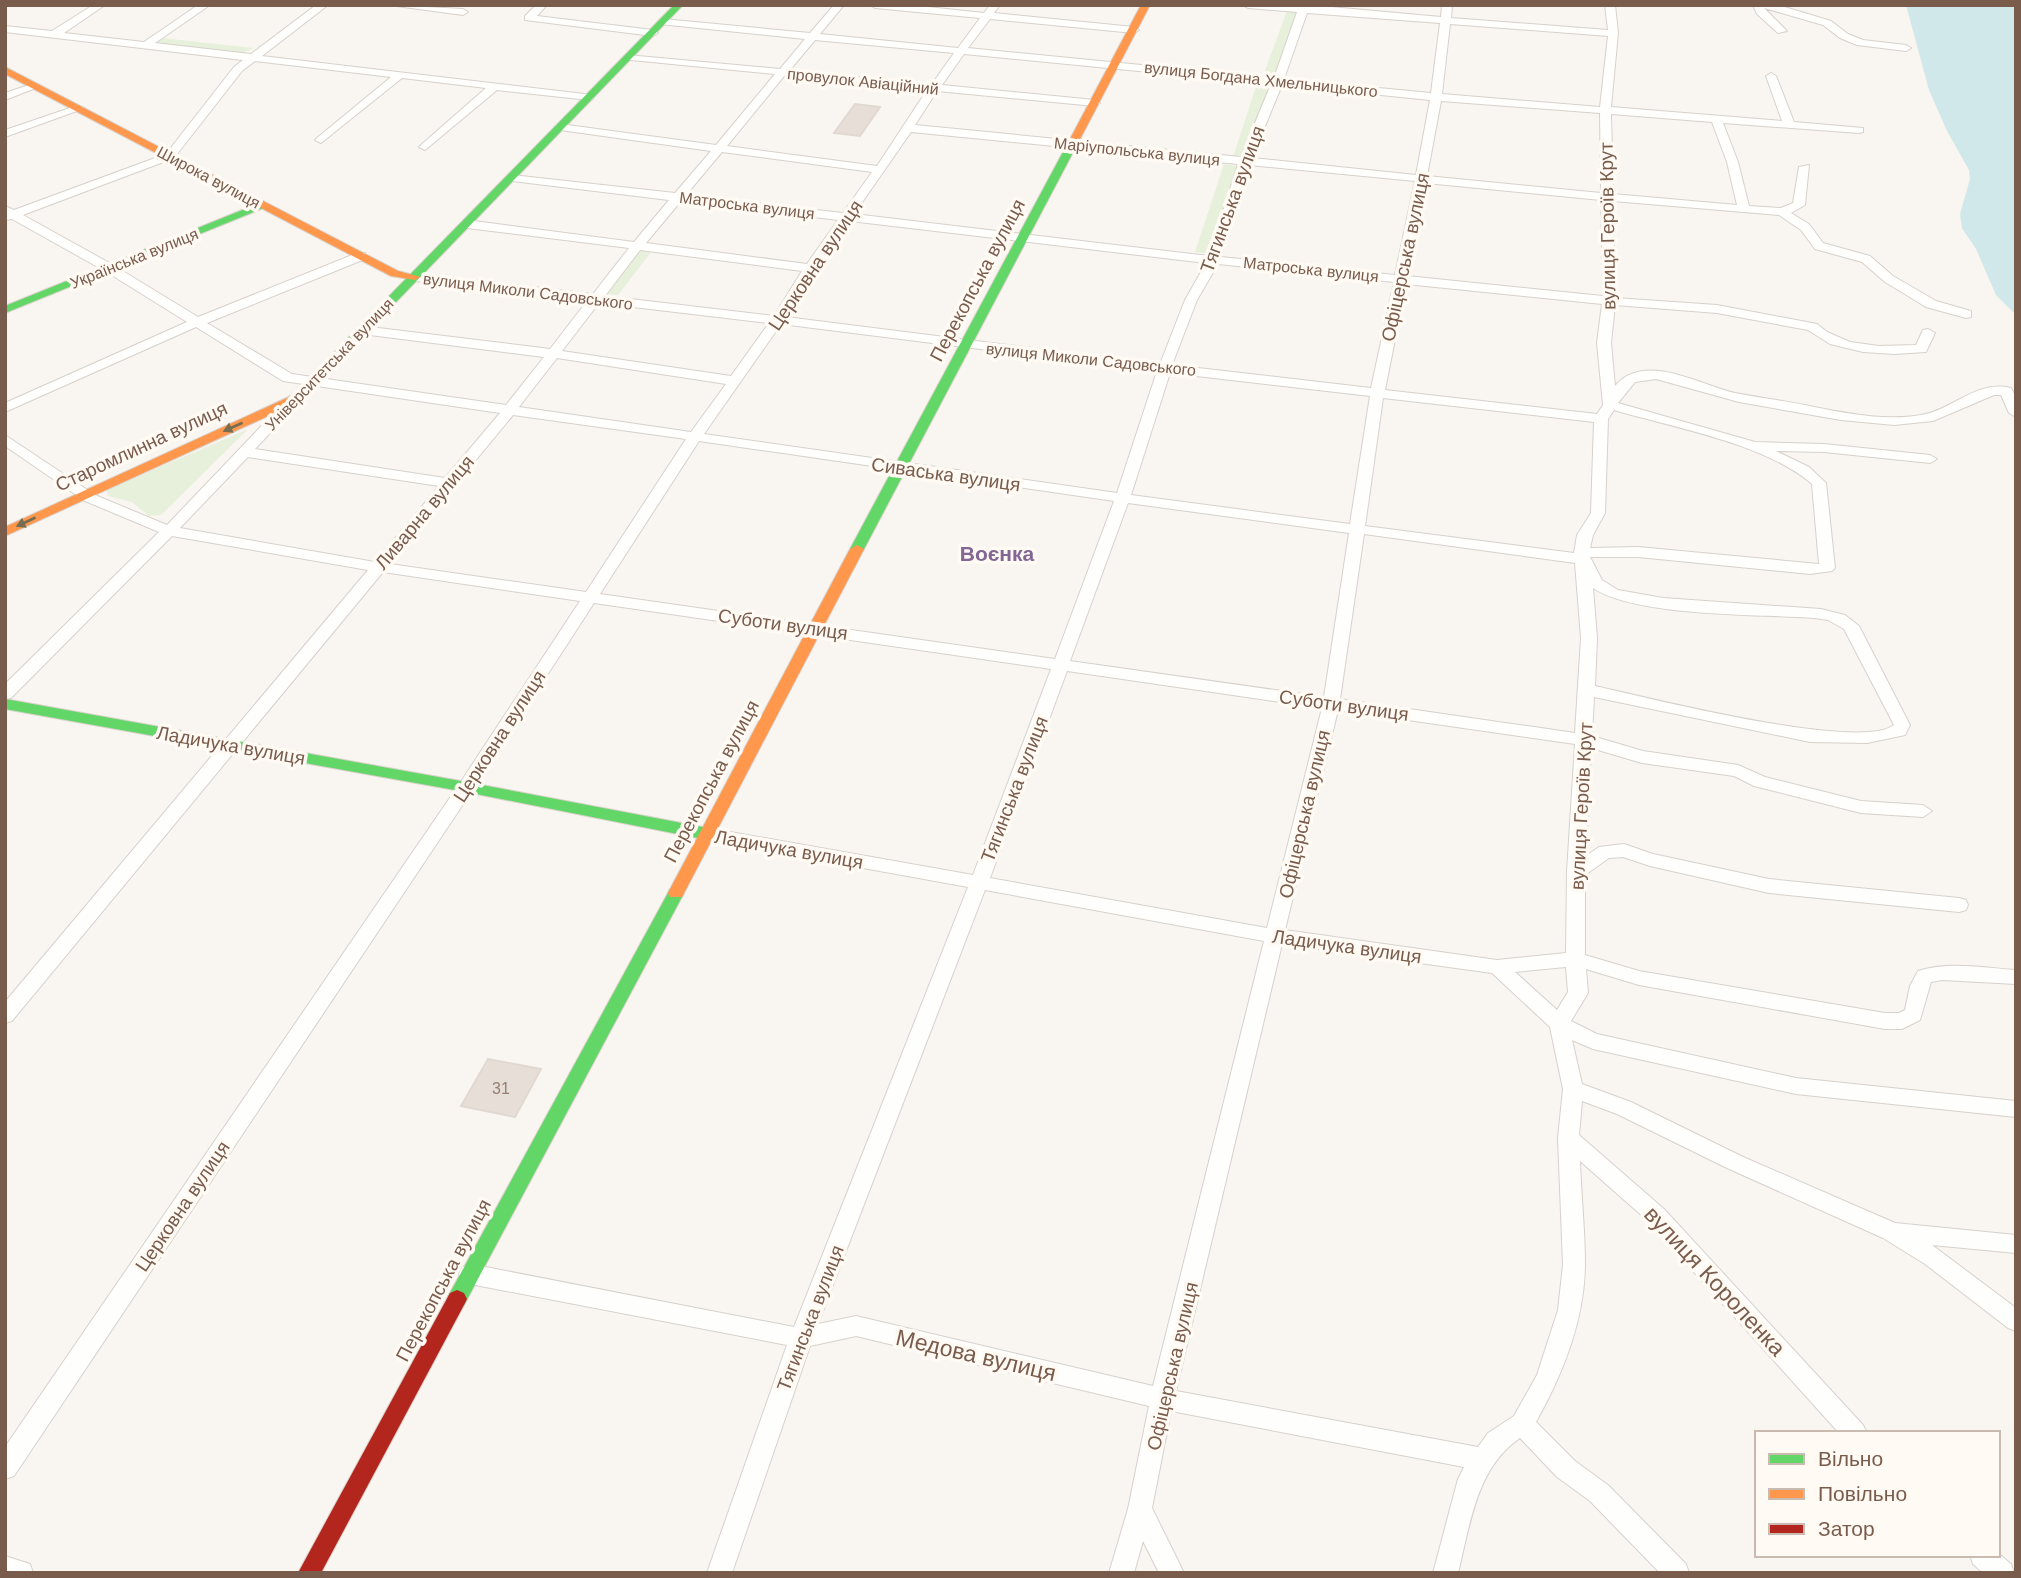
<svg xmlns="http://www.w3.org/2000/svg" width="2021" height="1578" viewBox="0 0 2021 1578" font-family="Helvetica,sans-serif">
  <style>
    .green { fill: #e7f0db }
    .water { fill: #d0e8ea }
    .building { fill: #e6ded7; stroke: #e2d8d2; stroke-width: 2 }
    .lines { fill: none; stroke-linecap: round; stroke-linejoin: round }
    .street-casing { stroke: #d7d1cb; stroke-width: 2 }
    .fast-casing { stroke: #d9d2cb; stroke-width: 2 }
    .slow-casing { stroke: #d9d2cb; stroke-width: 2 }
    .jam-casing { stroke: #d9d2cb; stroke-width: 2 }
    .street { fill: #fefefd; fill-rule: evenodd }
    .fast { fill: #63d668; fill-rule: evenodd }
    .slow { fill: #ff974d; fill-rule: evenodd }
    .jam { fill: #b3261e; fill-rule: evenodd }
    .oneway { fill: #776e51 }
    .labels { text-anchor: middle; stroke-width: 7; stroke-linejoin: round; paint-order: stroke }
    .far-street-label { font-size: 16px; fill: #7a5c4d; stroke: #fffaf3 }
    .number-label { font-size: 16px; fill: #977e72 }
    .street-label { font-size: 19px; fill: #7a5c4d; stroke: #fffaf3 }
    .neighbourhood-label { font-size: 21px; font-weight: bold; fill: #846695; stroke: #fffaf3 }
    .near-street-label { font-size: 23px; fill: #7a5c4d; stroke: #fffaf3 }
  </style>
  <rect width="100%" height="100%" fill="#f9f5f0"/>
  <g class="green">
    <polygon points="1287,11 1298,12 1275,77 1263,76"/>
    <path d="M162 38 253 48C237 60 176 47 153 44Z"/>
    <polygon points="1258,81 1270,85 1245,152 1236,157 1229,156 1234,154"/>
    <polygon points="1224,164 1237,166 1211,254 1195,252"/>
    <polygon points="638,251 651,252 618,295 606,294"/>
    <polygon points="248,429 161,515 149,516 132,502 108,496 107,490"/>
  </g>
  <polygon class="water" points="1906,5 2016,5 2016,315 1996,295 1976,249 1962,228 1960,214 1970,179 1969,170 1947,131 1929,90"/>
  <g class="building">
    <polygon points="855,104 880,107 860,136 834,133"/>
    <polygon points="488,1059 541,1069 515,1117 461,1106"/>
  </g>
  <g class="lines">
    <defs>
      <g id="street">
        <path d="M93 5H105L64 33 144 42 198 5H210L155 43 251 54 316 5H328L262 56 593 95V99L589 100 497 90 425 150 419 147 421 145 486 88 402 78 321 143 315 140 317 138 391 77 255 61 242 71 174 158 23 215 113 265 198 317 357 253H365V259L207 323 292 374 506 405 544 357 362 334 355 330 362 326 550 349 587 301 415 281 409 277 415 273 593 294 629 248 467 228 461 224 467 220 634 242 669 200 512 181 506 178 512 175 675 193 711 151 560 130 554 127 560 124 716 145 775 74 631 60 627 59V55L780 69 805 39 659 24V20L663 19 810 33 834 5H844L820 34 958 48 980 18 875 8 870 5H909L984 13 990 5H1000L994 13 1134 27 1139 30 1134 33 990 19 968 48 1274 78 1297 12 1248 8 1243 5H1309L1441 17 1442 5H1452L1451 18 1608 30 1605 5H1615L1618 33 1611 107 1782 121 1766 76 1771 73 1776 76 1794 122 1863 128V132L1859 133 1723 123 1738 162 1749 206 1781 208 1793 203 1799 167 1809 165 1805 205 1791 213 1809 224 1823 243 1870 256 1893 276 1936 301 1971 311V317L1966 318 1926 307 1885 282 1862 262 1815 249 1801 230 1779 215 1613 201 1615 298 1717 305 1817 324 1827 332 1850 342 1879 346 1916 345 1923 330 1928 329 1935 333 1926 352 1894 354 1863 352 1830 344 1808 330 1717 313 1615 305 1611 343 1615 386C1644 351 1700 385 1735 393 1761 398 1788 401 1814 407 1850 414 1890 422 1926 414 1956 407 1977 380 2011 388L2016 397V417L2009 413 2001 395H1994L1933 421 1894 425 1841 420 1739 402 1656 379 1635 382 1618 403 1755 442 1824 444 1930 455 1937 459 1930 463 1824 452 1776 451 1809 467 1826 483 1835 568 1832 571 1810 574 1638 557H1590L1602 580 1618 590 1663 598 1821 609 1845 615 1859 626 1910 725 1905 735 1867 743 1810 742 1594 697 1592 736 1643 751 1738 765 1765 777 1861 801 1923 805 1932 811 1923 817 1861 813 1754 786 1734 776 1642 763 1591 748 1586 856 1599 847 1624 844 1653 854 1769 879 1959 898 1966 900 1968 905 1966 910 1959 912 1769 893 1650 866 1623 857 1609 858 1585 875V955L1639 971 1885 1013H1899L1905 1010 1910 986 1918 971C1949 961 1984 968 2016 970V984L1942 980 1931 982 1920 1020 1902 1029H1885L1639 985 1586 969 1588 993 1571 1021 1597 1034 1796 1078 2016 1101V1117L1796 1094 1593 1049 1572 1040 1582 1084 1631 1102 1741 1156 1895 1223 2016 1235V1253L1932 1245 2016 1308V1331L2008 1328 1925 1264 1883 1238 1727 1168 1617 1114 1582 1101 1579 1135 1664 1209 1863 1425 1867 1433H1839L1648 1221 1580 1161C1581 1195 1585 1229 1585 1263 1585 1319 1563 1374 1536 1422L1575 1461 1608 1485 1686 1564 1689 1573H1660L1590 1501 1557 1477 1520 1438C1476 1468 1470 1525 1458 1573H1433L1458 1479 1464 1467 1171 1411 1152 1508 1184 1573H1159L1143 1541 1134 1573H1109L1128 1509 1149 1406 856 1336 810 1346 732 1573H707L787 1345 470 1284 462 1281 459 1274 462 1267 470 1264 794 1327 968 887 708 840 702 838 699 834 702 830 708 828 973 875 1051 669 594 603 472 791 14 1476 5 1479V1447L460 783 580 601 383 572 12 1021 5 1023V1002L368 570 172 536 11 698 5 699V684L159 532 85 501 5 446V435L95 495 167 525 290 396H300L302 399 255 449 445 478 500 413 283 381 196 327 5 412V403L187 322 105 271 12 219 5 220V206L14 210 166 154 234 67 243 60 5 32V26L52 31ZM1307 13 1440 23 1431 93 1284 79ZM1450 24 1608 36 1600 107 1442 94ZM815 40 954 53 932 84 790 70ZM964 54 1271 84 1241 157 915 125 937 91 1095 106 1100 103 1095 100 942 85ZM785 75 927 90 877 166 727 146ZM1282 85 1430 100 1416 175 1252 158ZM1441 101 1600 113 1601 193 1427 176ZM1611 114 1712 122 1727 162 1737 205 1613 194ZM911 132 1238 164 1209 256 854 214ZM722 152 872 172 843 213 686 195ZM1249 165 1415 181 1395 275 1221 257ZM1426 183 1601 200 1603 296 1407 276ZM681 201 838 220 807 264 646 243ZM850 221 1206 263 1185 300 1160 364 786 317ZM640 250 802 271 774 316 605 296ZM1218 264 1394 282 1371 388 1172 365 1197 300ZM1406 284 1602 304 1597 343 1603 405 1597 414 1385 390ZM599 303 769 323 731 376 562 351ZM781 324 1157 371 1117 493 704 434ZM557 358 726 384 691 432 519 407ZM1170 373 1370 396 1350 524 1131 495ZM1383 398 1594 422 1591 513 1577 535 1574 553 1365 526ZM1614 410C1675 428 1764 443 1812 484L1819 564 1638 547 1590 548 1593 535 1605 513 1608 419ZM513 415 686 439 586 592 390 564ZM699 441 1114 501 1055 659 600 594ZM248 457 439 486 375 562 180 528ZM1128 503 1349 533 1324 697 1070 661ZM1364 534 1575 563 1581 638 1575 733 1340 699ZM1593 588C1636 617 1760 614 1814 618L1828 620 1844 629 1894 725C1859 752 1645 697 1595 686L1597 638ZM1067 671 1322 708 1267 928 990 878ZM1338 710 1575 744 1567 872 1566 953 1497 960 1285 930ZM985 890 1264 941 1153 1386 856 1316 818 1324ZM1282 944 1492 973 1550 1027 1563 1089 1558 1138 1563 1265 1558 1310 1537 1375 1514 1416 1488 1433 1478 1447 1176 1391ZM1566 967 1568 992 1557 1010 1515 972Z"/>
        <polygon points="389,5 463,9 468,12 463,15"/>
        <polygon points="536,5 547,5 537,16 653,30 658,33 653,36 525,20 525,16"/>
        <polygon points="1753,5 1778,5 1831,21 1848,34 1863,40 1906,45 1911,48 1906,51 1857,45 1840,38 1823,25 1764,8 1787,31 1778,33 1757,14"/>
        <polygon points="32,84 41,86 5,100 5,93"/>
        <polygon points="76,106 85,108 5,137 5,130"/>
        <polygon points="1998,1553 2011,1564 2014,1573 1983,1573 1973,1564 1970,1555 1998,1555"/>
        <polygon points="5,1556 30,1564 33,1573 5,1573"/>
      </g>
      <g id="fast">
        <polygon points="674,5 683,5 311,390 303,390 303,384"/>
        <polygon points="1070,139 1079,141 864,549 862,552 852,552 850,549"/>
        <polygon points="262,202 267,205 266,207 5,313 5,306"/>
        <polygon points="5,699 466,782 708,828 716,834 708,840 466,792 5,709"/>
        <polygon points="676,887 682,889 684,893 464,1305 457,1308 450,1305 447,1299 450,1293 668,893 670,889"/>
      </g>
      <g id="slow">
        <polygon points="1141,5 1150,5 1079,141 1070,143 1069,141"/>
        <polygon points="5,67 398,271 421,277 415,280 391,276 5,74"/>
        <polygon points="307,383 313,387 299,402 5,536 5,527 291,396"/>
        <polygon points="857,545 864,549 684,893 682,897 670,897 668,893 850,549"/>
      </g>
      <polygon id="jam" points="457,1290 464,1293 467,1299 464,1305 321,1573 298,1573 450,1293"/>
    </defs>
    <use href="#street" class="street-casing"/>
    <use href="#fast" class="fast-casing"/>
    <use href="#slow" class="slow-casing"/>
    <use href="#jam" class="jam-casing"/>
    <use href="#street" class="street"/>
    <use href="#fast" class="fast"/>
    <use href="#slow" class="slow"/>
    <use href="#jam" class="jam"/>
  </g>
  <defs><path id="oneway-solid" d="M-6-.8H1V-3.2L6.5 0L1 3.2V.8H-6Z" transform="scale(1.75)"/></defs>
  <g class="oneway">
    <use href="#oneway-solid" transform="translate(233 427) rotate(156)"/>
    <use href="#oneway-solid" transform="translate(26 522) rotate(155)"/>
  </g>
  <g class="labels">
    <g class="far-street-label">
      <text transform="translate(1261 79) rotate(6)" y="6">вулиця Богдана Хмельницького</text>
      <text transform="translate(863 81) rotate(6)" y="6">провулок Авіаційний</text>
      <text transform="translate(1137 151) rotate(6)" y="6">Маріупольська вулиця</text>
      <text transform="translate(209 177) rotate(28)" y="6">Широка вулиця</text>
      <text transform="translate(747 205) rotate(7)" y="6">Матроська вулиця</text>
      <text transform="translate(134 258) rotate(-22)" y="6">Українська вулиця</text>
      <text transform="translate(1311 269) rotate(6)" y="6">Матроська вулиця</text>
      <text transform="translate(528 291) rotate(7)" y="6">вулиця Миколи Садовського</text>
      <text transform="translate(1091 359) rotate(6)" y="6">вулиця Миколи Садовського</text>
      <text transform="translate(329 364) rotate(-46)" y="6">Університетська вулиця</text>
    </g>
    <g class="number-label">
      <text x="501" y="1094">31</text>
    </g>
    <g class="street-label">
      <text transform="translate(1232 199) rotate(-70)" y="7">Тягинська вулиця</text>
      <text transform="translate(1607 226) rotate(-91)" y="7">вулиця Героїв Крут</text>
      <text transform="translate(1405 257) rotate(-78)" y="7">Офіцерська вулиця</text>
      <text transform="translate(815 265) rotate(-56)" y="7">Церковна вулиця</text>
      <text transform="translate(977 280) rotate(-62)" y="7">Перекопська вулиця</text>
      <text transform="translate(141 446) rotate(-25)" y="7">Старомлинна вулиця</text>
      <text transform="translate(946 474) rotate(8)" y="7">Сиваська вулиця</text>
      <text transform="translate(424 512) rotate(-50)" y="7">Ливарна вулиця</text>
      <text transform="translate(783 624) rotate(8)" y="7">Суботи вулиця</text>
      <text transform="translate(1344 705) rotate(8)" y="7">Суботи вулиця</text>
      <text transform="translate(499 736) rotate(-57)" y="7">Церковна вулиця</text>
      <text transform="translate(231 745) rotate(10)" y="7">Ладичука вулиця</text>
      <text transform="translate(711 781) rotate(-62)" y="7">Перекопська вулиця</text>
      <text transform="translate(1014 789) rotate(-69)" y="7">Тягинська вулиця</text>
      <text transform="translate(1581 806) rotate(-87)" y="7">вулиця Героїв Крут</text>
      <text transform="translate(1304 814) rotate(-77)" y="7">Офіцерська вулиця</text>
      <text transform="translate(789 849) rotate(10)" y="7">Ладичука вулиця</text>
      <text transform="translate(1347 946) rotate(8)" y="7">Ладичука вулиця</text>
      <text transform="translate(182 1206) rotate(-56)" y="7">Церковна вулиця</text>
      <text transform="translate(443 1280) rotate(-62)" y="7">Перекопська вулиця</text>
      <text transform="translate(810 1318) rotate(-69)" y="7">Тягинська вулиця</text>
      <text transform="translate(1172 1366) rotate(-77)" y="7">Офіцерська вулиця</text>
    </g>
    <g class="neighbourhood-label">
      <text x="997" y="561">Воєнка</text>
    </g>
    <g class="near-street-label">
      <text transform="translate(1715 1281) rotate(47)" y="8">вулиця Короленка</text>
      <text transform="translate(976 1355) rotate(13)" y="8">Медова вулиця</text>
    </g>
  </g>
  <rect width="2021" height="1578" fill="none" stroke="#7a5c4d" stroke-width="14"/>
  <rect x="1755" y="1431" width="245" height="126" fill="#fffaf3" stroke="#cabbb1" stroke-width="2"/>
  <rect x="1769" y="1454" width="35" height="10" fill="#63d668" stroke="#cabbb1" stroke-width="2"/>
  <text x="1818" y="1466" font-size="21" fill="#7a5c4d">Вільно</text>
  <rect x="1769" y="1489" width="35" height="10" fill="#ff974d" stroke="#cabbb1" stroke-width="2"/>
  <text x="1818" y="1501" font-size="21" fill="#7a5c4d">Повільно</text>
  <rect x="1769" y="1524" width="35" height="10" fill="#b3261e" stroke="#cabbb1" stroke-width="2"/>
  <text x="1818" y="1536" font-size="21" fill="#7a5c4d">Затор</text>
</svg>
